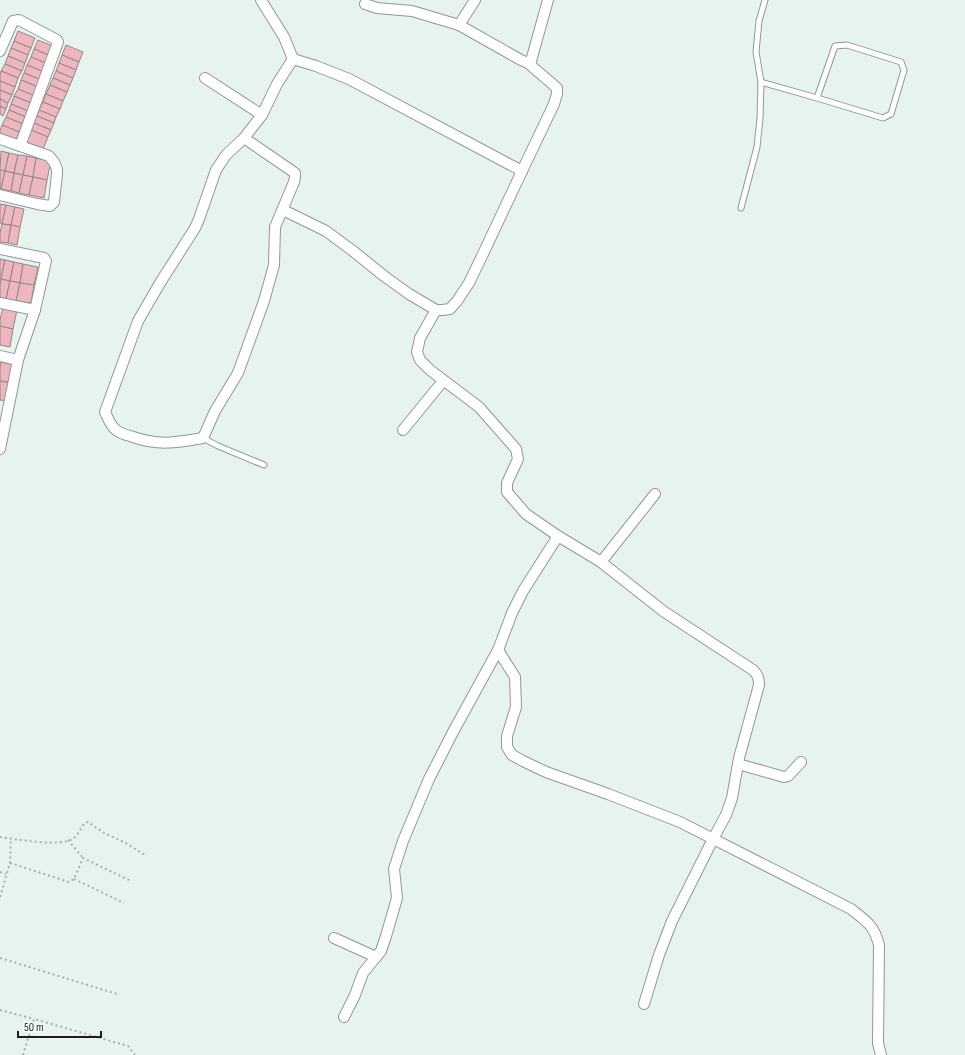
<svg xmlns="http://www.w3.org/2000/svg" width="965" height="1055" viewBox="0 0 965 1055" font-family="'Sofia Sans Condensed',sans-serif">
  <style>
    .building { fill: #eeb7c0; stroke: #948688 }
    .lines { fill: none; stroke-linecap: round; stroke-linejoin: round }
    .lane-casing { stroke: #8d9a93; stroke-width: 7 }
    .street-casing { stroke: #8d9a93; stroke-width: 12 }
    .path { stroke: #a6b1ac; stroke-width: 2; stroke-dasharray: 2 3; stroke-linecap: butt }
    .lane { stroke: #fff; stroke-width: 5 }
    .street { stroke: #fff; stroke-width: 10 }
  </style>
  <rect width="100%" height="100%" fill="#e6f4ed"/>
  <g class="building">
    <polygon points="18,31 35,38 31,48 14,41"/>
    <polygon points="38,40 55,47 51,56 34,49"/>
    <polygon points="14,41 31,48 28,55 11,48"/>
    <polygon points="66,45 83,52 79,62 62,55"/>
    <polygon points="11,48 28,55 25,63 8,56"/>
    <polygon points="34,49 51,56 48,64 31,57"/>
    <polygon points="62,55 79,62 76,70 59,63"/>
    <polygon points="8,56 25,63 22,71 5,64"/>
    <polygon points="31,57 48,64 44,72 27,65"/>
    <polygon points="59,63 76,70 73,78 56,71"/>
    <polygon points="5,64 22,71 18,78 1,71"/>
    <polygon points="27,65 44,72 41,80 24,73"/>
    <polygon points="1,71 18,78 15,87 0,81 0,75"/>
    <polygon points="56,71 73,78 70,85 53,78"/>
    <polygon points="24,73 41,80 38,87 21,80"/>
    <polygon points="53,78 70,85 67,92 50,85"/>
    <polygon points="21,80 38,87 35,96 18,89"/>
    <polygon points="0,81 15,87 12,95 0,90"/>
    <polygon points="50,85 67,92 63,101 46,94"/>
    <polygon points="18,89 35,96 31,103 14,96"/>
    <polygon points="0,90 12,95 8,103 0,99"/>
    <polygon points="46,94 63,101 60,109 43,102"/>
    <polygon points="14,96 31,103 28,111 11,104"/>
    <polygon points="0,99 8,103 6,109 0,106"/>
    <polygon points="43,102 60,109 56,117 39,110"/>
    <polygon points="11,104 28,111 26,117 9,110"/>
    <polygon points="0,106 6,109 3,116 0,114"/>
    <polygon points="9,110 26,117 23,124 6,117"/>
    <polygon points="39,110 56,117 54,123 37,116"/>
    <polygon points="37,116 54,123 51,130 34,123"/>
    <polygon points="6,117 23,124 19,132 2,125"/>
    <polygon points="34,123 51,130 48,137 31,130"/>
    <polygon points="2,125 19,132 15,144 0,138 0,131"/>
    <polygon points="31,130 48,137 43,149 26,142"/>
    <polygon points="1,151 9,153 5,171 0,170"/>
    <polygon points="9,153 18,155 14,173 5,171"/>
    <polygon points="18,155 27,156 23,175 14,173"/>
    <polygon points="27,156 36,158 33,177 23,175"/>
    <polygon points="36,158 51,161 47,180 33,177"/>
    <polygon points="0,170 5,171 1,189 0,189"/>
    <polygon points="5,171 14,173 11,191 1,189"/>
    <polygon points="14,173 23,175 19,193 11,191"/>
    <polygon points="23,175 33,177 29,195 19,193"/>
    <polygon points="33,177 47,180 44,198 29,195"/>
    <polygon points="0,204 6,205 2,224 0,223"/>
    <polygon points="6,205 15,207 11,225 2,224"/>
    <polygon points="15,207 24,209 20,227 11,225"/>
    <polygon points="2,224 11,225 8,243 0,242 0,233"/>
    <polygon points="11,225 20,227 17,245 8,243"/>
    <polygon points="0,259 5,260 1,279 0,279"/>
    <polygon points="5,260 14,262 10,281 1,279"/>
    <polygon points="14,262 23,264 20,283 10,281"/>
    <polygon points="23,264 38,267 34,285 20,283"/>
    <polygon points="1,279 10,281 6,299 0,297 0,285"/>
    <polygon points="10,281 20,283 16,301 6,299"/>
    <polygon points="20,283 34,285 31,303 16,301"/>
    <polygon points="3,307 17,310 13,329 0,326 0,320"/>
    <polygon points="0,326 13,329 10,347 0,345"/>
    <polygon points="1,362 16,365 12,383 0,381 0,368"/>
    <polygon points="0,381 12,383 8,401 0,400"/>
  </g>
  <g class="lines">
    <defs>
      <g id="lane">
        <polyline points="765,0 759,21 756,52 761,82 817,98 883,118 891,114 904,70 901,62 847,45 835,46 817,98"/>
        <polyline points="741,208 757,147 760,118 761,82"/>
        <polyline points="203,438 218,446 264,465"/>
      </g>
      <g id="street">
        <polyline points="261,0 284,37 293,59"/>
        <polyline points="475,0 459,25 521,60 528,63 531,61 548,0"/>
        <polyline points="365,4 377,8 412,11 459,25"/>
        <polyline points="0,51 13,21 19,20 57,40 58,42 20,146"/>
        <polyline points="293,59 316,66 349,79 522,171"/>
        <polyline points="205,78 262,115"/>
        <path d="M244 138 295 173V177L294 182 275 227 274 265 264 301 238 373 215 411 203 438C175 443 158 446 130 436 126 435 120 433 116 430 110 425 108 418 105 412L138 321 160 283 195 228 199 219 216 170 226 155 244 138 262 115 277 84 293 59"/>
        <polyline points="0,139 49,156 54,162 57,169 57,174 54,202 50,206 37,204 0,195"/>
        <polyline points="283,210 326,231 353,251 384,276 409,294 436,310 442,310 450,309 457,301 469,283 482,256 522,171 554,104 557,94 557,88 528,63"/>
        <polyline points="0,249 44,258 46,261 35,310 18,360 0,449"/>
        <polyline points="0,303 35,310"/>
        <path d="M436 310 420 338 417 352 420 360 430 370 479 407 516 449 518 459 507 483V492L526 514 558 536 601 562 663 611 753 670C758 675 759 678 759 685L739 758 732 798 726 815 713 839 672 921 659 955 644 1004"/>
        <polyline points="0,356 18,360"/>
        <polyline points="403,430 443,381"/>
        <polyline points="601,562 655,494"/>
        <path d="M498 650 515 677 516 707 507 736V747L512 755 523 761 546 772 608 794 680 822 851 909C866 921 874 925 879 945L878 1043 881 1055"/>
        <polyline points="738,764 784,777 788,776 801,762"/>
        <polyline points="334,938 376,957"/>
        <polyline points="344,1017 355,995 363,973 381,951 386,936 397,898 394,869 403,841 429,779 453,732 498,650 512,613 523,591 558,536"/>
      </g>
    </defs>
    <use href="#lane" class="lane-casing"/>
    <use href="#street" class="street-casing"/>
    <g class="path">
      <path d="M0 837C16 839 61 848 74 838 79 834 81 827 85 823L88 822 104 833 124 842 145 855"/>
      <polyline points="68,840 83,858"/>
      <polyline points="10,863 69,882 74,879 83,858 131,881"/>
      <polyline points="0,872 6,874"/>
      <polyline points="74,879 124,903"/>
      <polyline points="0,897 10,863 11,838"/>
      <polyline points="0,958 117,994"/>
      <polyline points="0,1010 34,1019"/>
      <polyline points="23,1055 34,1019 128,1046 135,1055"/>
    </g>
    <use href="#lane" class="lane"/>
    <use href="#street" class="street"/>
  </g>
  <path d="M18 1031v6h83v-6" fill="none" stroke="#1a1f1d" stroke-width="2"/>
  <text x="24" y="1031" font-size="12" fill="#1a1f1d" stroke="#f9fffc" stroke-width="3" paint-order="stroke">50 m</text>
</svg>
